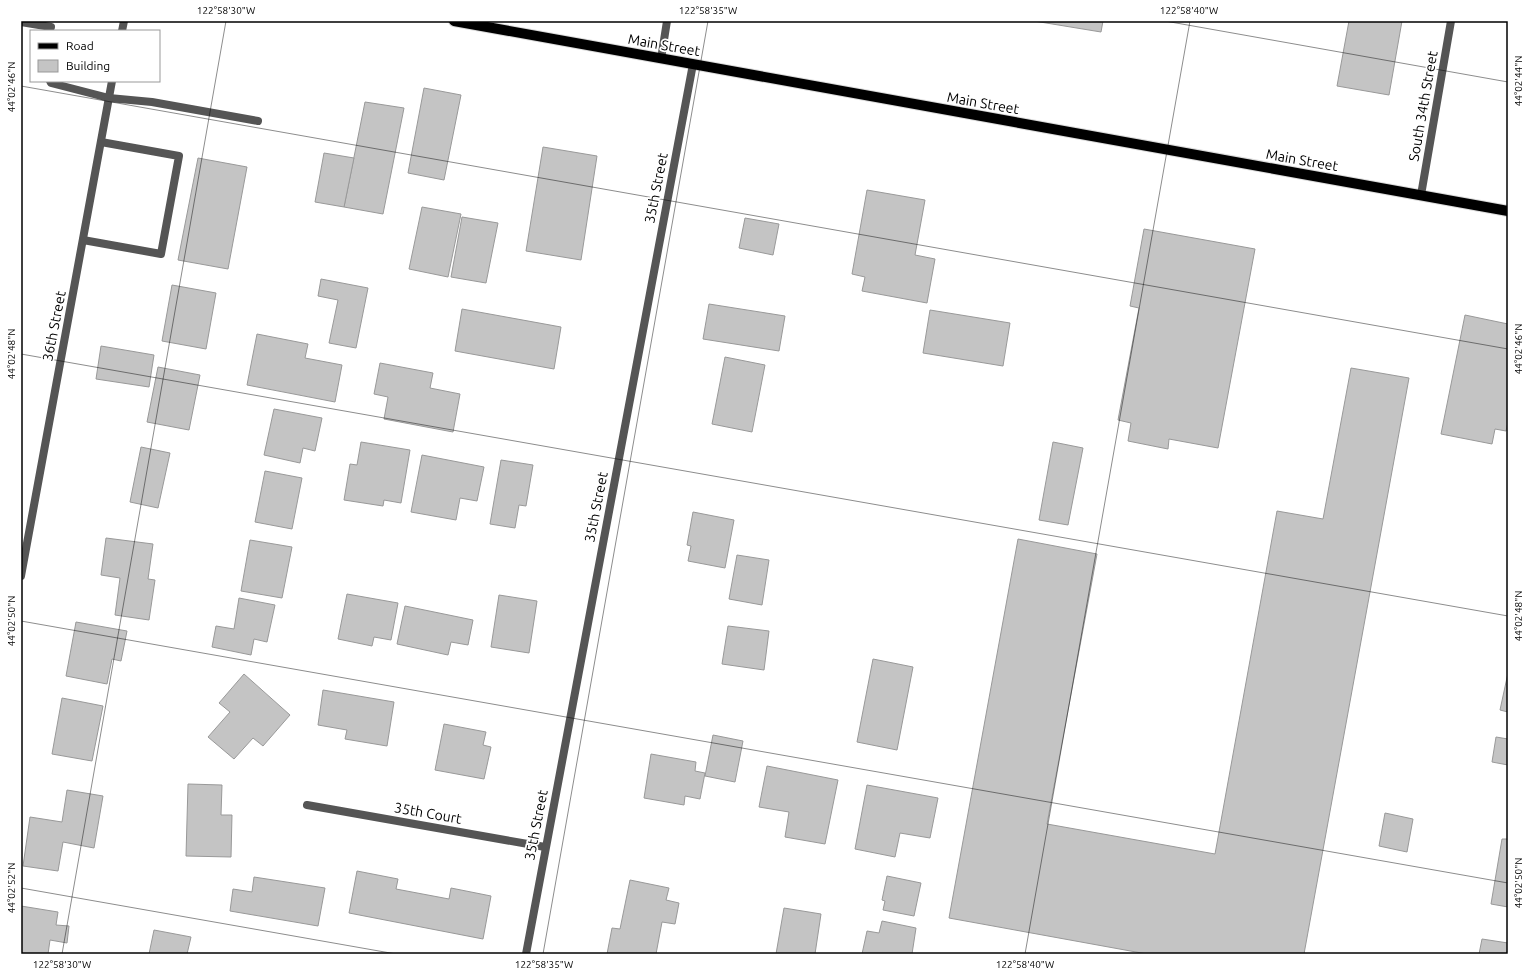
<svg xmlns="http://www.w3.org/2000/svg" width="1529" height="975" viewBox="0 0 1529 975" font-family="Ubuntu,sans-serif">
  <style>
    .building { fill: #c4c4c4; stroke: #999 }
    .lines { fill: none; stroke-linecap: round; stroke-linejoin: round }
    .primary-casing { stroke: #dbdbdb; stroke-width: 12 }
    .service { stroke: #555; stroke-width: 8 }
    .minor { stroke: #555; stroke-width: 8 }
    .primary { stroke: #000; stroke-width: 10 }
    .ticks { fill: none; stroke: #000; stroke-width: 1; stroke-opacity: 0.45 }
    .labels { text-anchor: middle; stroke-width: 3.5; stroke-linejoin: round; paint-order: stroke }
    .street-label { font-size: 14px; fill: #000; stroke: #fff }
    .neatline { fill: none; stroke: #000; stroke-width: 1.5 }
    .ticks-label { font-size: 10px; text-anchor: middle; fill: #000 }
  </style>
  <rect width="100%" height="100%" fill="#fff"/>
  <g class="building">
    <polygon points="1034,21 1103,21 1101,32"/>
    <polygon points="1349,21 1402,21 1389,95 1337,86"/>
    <polygon points="424,88 461,95 444,180 408,173"/>
    <polygon points="365,102 404,108 383,214 344,207"/>
    <polygon points="543,147 597,156 581,260 526,251"/>
    <polygon points="324,153 354,158 344,207 315,202"/>
    <polygon points="198,158 247,167 228,269 178,260"/>
    <polygon points="867,190 925,200 915,255 935,259 927,303 862,291 865,277 852,274"/>
    <polygon points="422,207 461,214 448,277 409,269"/>
    <polygon points="462,217 498,223 486,283 451,277"/>
    <polygon points="745,218 779,224 773,255 739,248"/>
    <polygon points="1144,229 1255,249 1218,448 1169,439 1168,449 1128,441 1131,423 1118,420 1139,308 1130,306"/>
    <polygon points="321,279 368,288 356,348 329,343 338,300 318,296"/>
    <polygon points="172,285 216,293 206,349 162,341"/>
    <polygon points="709,304 785,316 779,351 703,339"/>
    <polygon points="462,309 561,327 554,369 455,351"/>
    <polygon points="930,310 1010,323 1003,366 923,353"/>
    <polygon points="1465,315 1508,324 1508,422 1506,431 1495,429 1492,444 1441,434"/>
    <polygon points="257,334 308,344 305,358 342,365 335,402 247,385"/>
    <polygon points="101,346 154,355 149,387 96,379"/>
    <polygon points="725,357 765,365 752,432 712,424"/>
    <polygon points="380,363 433,373 430,388 460,394 453,432 384,419 388,397 374,394"/>
    <polygon points="158,367 200,375 189,430 147,422"/>
    <polygon points="1351,368 1409,378 1304,954 1147,954 949,918 1018,539 1097,554 1047,824 1215,854 1277,511 1323,519"/>
    <polygon points="274,409 322,418 315,451 303,448 300,463 264,455"/>
    <polygon points="361,442 410,450 401,503 384,500 383,506 344,500 350,464 357,465"/>
    <polygon points="1053,442 1083,448 1068,525 1039,520"/>
    <polygon points="141,447 170,453 158,508 130,502"/>
    <polygon points="422,455 484,467 477,501 460,498 456,520 411,512"/>
    <polygon points="501,460 533,465 526,506 519,505 515,528 490,524"/>
    <polygon points="265,471 302,478 292,529 255,522"/>
    <polygon points="693,512 734,520 725,568 688,561 691,546 687,545"/>
    <polygon points="106,538 153,544 148,579 155,580 149,620 115,615 120,578 101,575"/>
    <polygon points="250,540 292,547 282,598 241,591"/>
    <polygon points="737,555 769,560 762,605 729,599"/>
    <polygon points="347,594 398,603 391,640 374,637 372,646 338,639"/>
    <polygon points="499,595 537,601 529,653 491,647"/>
    <polygon points="239,598 275,605 267,642 254,639 251,655 212,647 216,626 234,629"/>
    <polygon points="405,606 473,620 468,645 451,642 448,655 397,644"/>
    <polygon points="76,622 127,631 121,661 112,659 107,684 66,676"/>
    <polygon points="728,626 769,631 764,670 722,664"/>
    <polygon points="873,659 913,667 897,750 857,742"/>
    <polygon points="1508,673 1508,712 1500,710"/>
    <polygon points="244,674 290,715 263,746 253,738 234,759 208,737 230,712 219,703"/>
    <polygon points="323,690 394,702 387,746 345,739 347,730 318,725"/>
    <polygon points="62,698 103,706 92,761 52,754"/>
    <polygon points="444,724 486,732 483,745 491,747 484,779 435,770"/>
    <polygon points="713,735 743,741 735,782 705,776"/>
    <polygon points="1496,737 1508,739 1508,765 1492,762"/>
    <polygon points="651,754 696,762 695,771 705,773 700,799 685,796 684,805 644,798"/>
    <polygon points="767,766 838,780 825,844 785,837 789,812 759,807"/>
    <polygon points="188,784 222,785 221,815 232,815 231,857 186,856"/>
    <polygon points="867,785 938,798 930,838 900,833 895,857 855,849"/>
    <polygon points="67,790 103,796 94,848 63,842 58,871 23,866 30,817 62,822"/>
    <polygon points="1385,813 1413,819 1407,852 1379,846"/>
    <polygon points="1502,839 1508,839 1508,907 1491,904"/>
    <polygon points="357,871 398,879 396,889 449,899 451,888 491,896 483,939 349,913"/>
    <polygon points="887,876 921,883 914,916 883,910 885,901 882,900"/>
    <polygon points="254,877 325,888 318,926 230,911 233,889 252,892"/>
    <polygon points="630,880 669,888 666,900 679,903 675,924 662,922 656,954 607,954 612,928 620,929"/>
    <polygon points="21,906 58,912 56,925 69,926 67,943 50,940 48,954 21,954"/>
    <polygon points="784,908 821,914 815,954 776,954"/>
    <polygon points="882,921 916,928 912,954 862,954 867,931 879,933"/>
    <polygon points="154,930 191,937 187,954 149,954"/>
    <polygon points="1482,939 1508,943 1508,954 1479,954"/>
  </g>
  <g class="lines">
    <defs>
      <polyline id="primary" points="454,21 1508,211"/>
    </defs>
    <use href="#primary" class="primary-casing"/>
    <g class="service">
      <polyline points="21,22 51,27"/>
      <polyline points="50,81 51,83 109,98 152,102 258,121"/>
      <polyline points="83,240 161,254 179,156 101,142"/>
    </g>
    <g class="minor">
      <polyline points="122,31 124,21"/>
      <polyline points="661,59 667,21"/>
      <polyline points="1421,195 1451,21"/>
      <polyline points="21,576 112,81"/>
      <polyline points="307,805 545,847"/>
      <polyline points="526,954 693,64"/>
    </g>
    <use href="#primary" class="primary"/>
  </g>
  <path class="ticks" d="M1165 21 1508 82M21 86 1508 349M21 354 1508 616M21 621 1508 883M21 888 396 954M62 954 226 21M543 954 708 21M1025 954 1190 21M1507 954 1508 947"/>
  <g class="labels">
    <g class="street-label">
      <text transform="translate(664 45) rotate(10)" y="5">Main Street</text>
      <text transform="translate(983 103) rotate(10)" y="5">Main Street</text>
      <text transform="translate(1423 106) rotate(-80)" y="5">South 34th Street</text>
      <text transform="translate(1302 160) rotate(10)" y="5">Main Street</text>
      <text transform="translate(656 188) rotate(-79)" y="5">35th Street</text>
      <text transform="translate(54 326) rotate(-79)" y="5">36th Street</text>
      <text transform="translate(596 507) rotate(-79)" y="5">35th Street</text>
      <text transform="translate(428 813) rotate(10)" y="5">35th Court</text>
      <text transform="translate(536 825) rotate(-79)" y="5">35th Street</text>
    </g>
  </g>
  <rect width="1529" height="975" fill="none" stroke="#ffffff" stroke-width="44"/>
  <rect x="30" y="30" width="130" height="52" fill="#ffffff" stroke="#999999"/>
  <rect x="38" y="43" width="20" height="6" fill="#000000" stroke="#999999"/>
  <text x="66" y="50" font-size="12" fill="#000000">Road</text>
  <rect x="38" y="60" width="20" height="12" fill="#c4c4c4" stroke="#999999"/>
  <text x="66" y="70" font-size="12" fill="#000000">Building</text>
  <rect x="22" y="22" width="1485" height="931" class="neatline"/>
  <g class="ticks-label">
    <text x="226" y="14">122°58'30"W</text>
    <text x="708" y="14">122°58'35"W</text>
    <text x="1189" y="14">122°58'40"W</text>
    <text transform="translate(1518 81) rotate(-90)" y="4">44°02'44"N</text>
    <text transform="translate(11 87) rotate(-90)" y="4">44°02'46"N</text>
    <text transform="translate(1518 349) rotate(-90)" y="4">44°02'46"N</text>
    <text transform="translate(11 354) rotate(-90)" y="4">44°02'48"N</text>
    <text transform="translate(1518 616) rotate(-90)" y="4">44°02'48"N</text>
    <text transform="translate(11 621) rotate(-90)" y="4">44°02'50"N</text>
    <text transform="translate(1518 883) rotate(-90)" y="4">44°02'50"N</text>
    <text transform="translate(11 888) rotate(-90)" y="4">44°02'52"N</text>
    <text x="62" y="968">122°58'30"W</text>
    <text x="544" y="968">122°58'35"W</text>
    <text x="1025" y="968">122°58'40"W</text>
  </g>
</svg>
